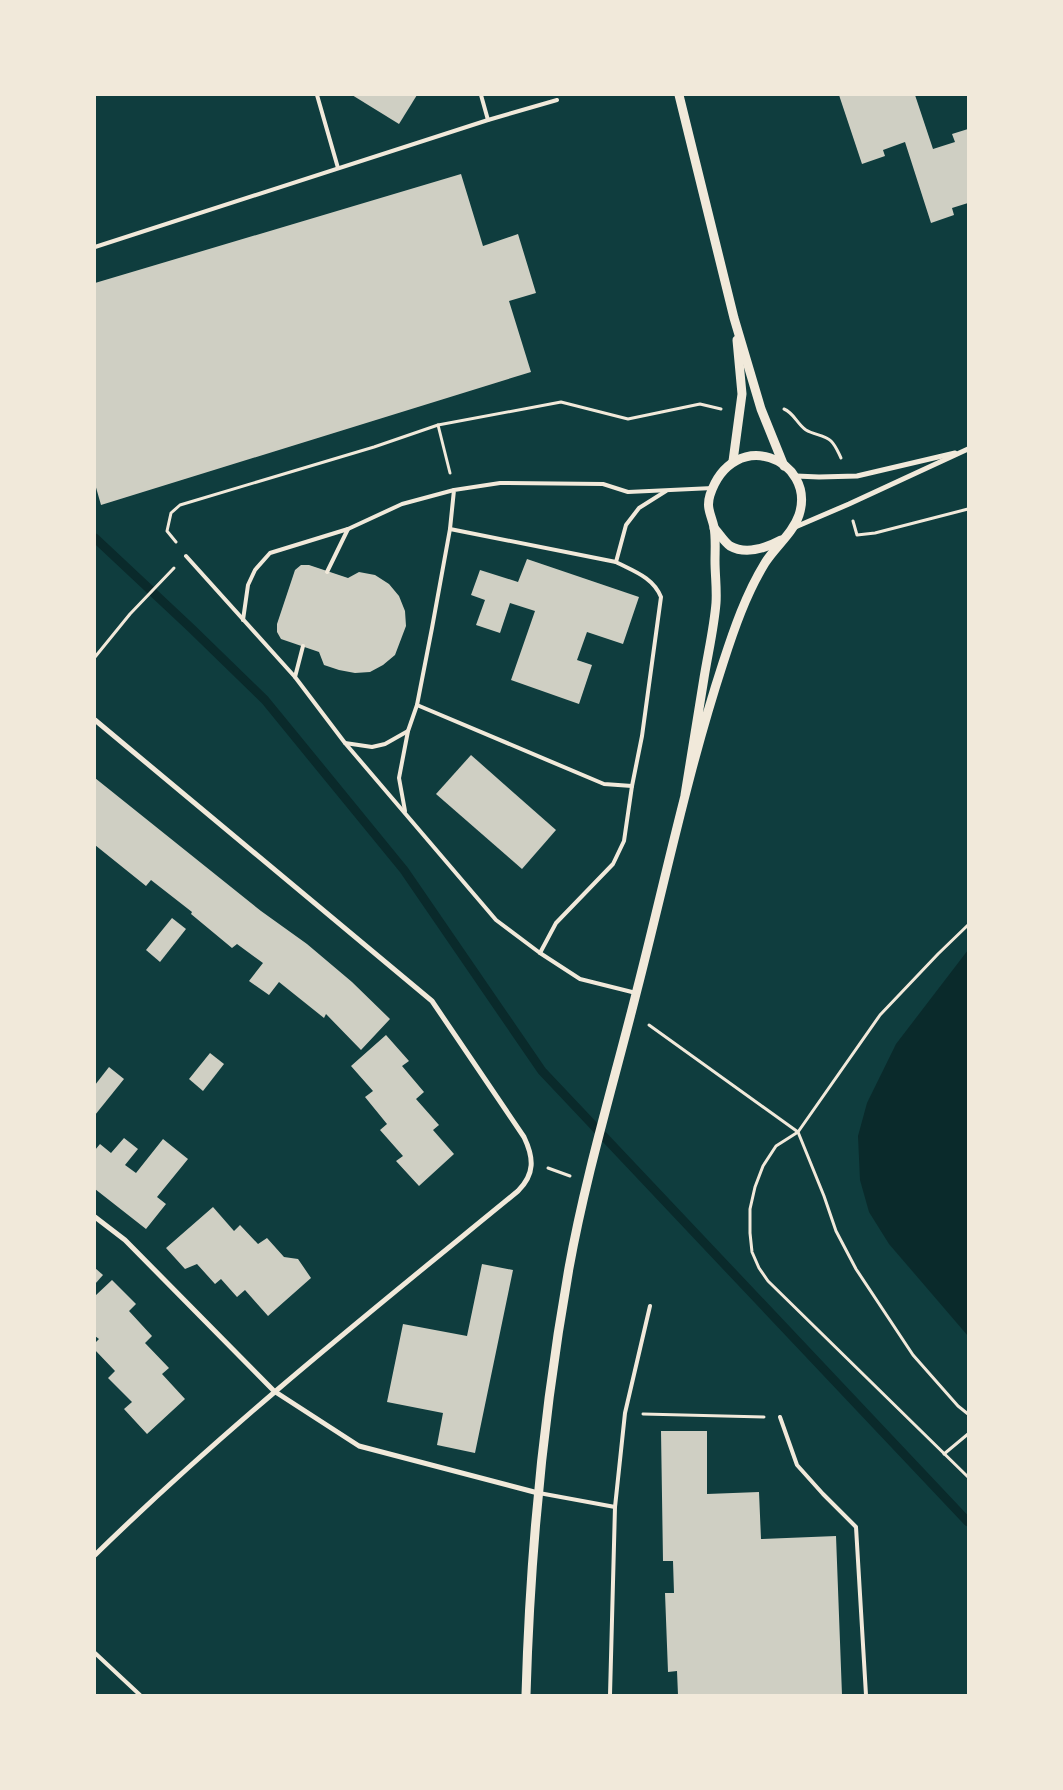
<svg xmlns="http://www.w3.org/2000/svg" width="1063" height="1790" viewBox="0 0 1063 1790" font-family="'Archivo Narrow',sans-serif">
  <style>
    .water { fill: #0a2a2b }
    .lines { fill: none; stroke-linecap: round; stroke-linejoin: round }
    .stream { stroke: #0a2a2b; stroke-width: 9 }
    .building { fill: #cfcfc3 }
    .path { stroke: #f1e9da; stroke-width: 3 }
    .service { stroke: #f1e9da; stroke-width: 4 }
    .minor { stroke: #f1e9da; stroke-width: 5 }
    .tertiary { stroke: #f1e9da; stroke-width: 9 }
  </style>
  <rect width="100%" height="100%" fill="#0f3d3e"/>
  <polygon class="water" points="968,950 968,1336 889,1244 869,1212 860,1180 858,1136 867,1103 896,1044"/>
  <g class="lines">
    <polyline class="stream" points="95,538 191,628 265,700 404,870 542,1071 968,1522"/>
  </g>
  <g class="building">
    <polygon points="352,95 417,95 399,124"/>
    <polygon points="839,95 915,95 933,149 955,142 952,134 968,129 968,203 952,208 954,215 931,223 905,142 883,150 885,156 862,164"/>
    <polygon points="461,174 483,246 518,234 536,293 509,301 531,372 101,505 95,484 95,283"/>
    <polygon points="527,559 639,597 623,644 587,632 577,660 592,665 579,704 511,680 535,611 510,603 500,633 476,625 485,600 471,595 480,570 518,582"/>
    <polygon points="301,565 309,565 348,578 359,572 375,575 389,584 399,596 405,611 406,626 395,655 383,665 370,672 355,673 339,670 324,665 319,652 281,639 277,632 277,624 295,570"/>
    <polygon points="471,755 556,830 522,869 436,794"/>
    <polygon points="95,778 261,911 307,944 352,982 390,1019 361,1050 326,1014 324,1018 279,982 269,995 249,981 263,963 237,944 232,948 191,914 192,912 151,880 146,886 95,845"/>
    <polygon points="172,918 186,929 160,962 146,950"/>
    <polygon points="386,1035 409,1061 402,1066 424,1092 416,1099 439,1125 433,1130 454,1154 419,1186 396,1161 403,1156 380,1130 387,1124 365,1097 373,1091 351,1066"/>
    <polygon points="210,1053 224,1064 203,1091 189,1079"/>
    <polygon points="109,1067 124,1079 95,1115 95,1085"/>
    <polygon points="124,1138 138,1149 125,1165 136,1173 163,1139 188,1159 157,1197 166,1204 146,1229 95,1189 95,1150 100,1144 111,1153"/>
    <polygon points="213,1207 234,1231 240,1225 258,1244 267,1238 284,1257 298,1259 311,1278 268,1316 245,1290 237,1297 221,1279 215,1284 197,1264 185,1269 166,1248"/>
    <polygon points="482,1264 513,1270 475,1453 437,1445 443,1413 387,1402 403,1324 467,1336"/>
    <polygon points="95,1268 103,1275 95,1284"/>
    <polygon points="112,1280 136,1304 129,1311 152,1336 145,1343 169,1368 162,1374 185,1399 147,1434 124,1409 132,1402 108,1378 115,1371 95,1350 95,1343 99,1339 95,1336 95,1296"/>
    <polygon points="661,1431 707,1431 707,1494 759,1492 761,1539 836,1536 842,1695 678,1695 677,1671 668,1672 665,1593 674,1593 673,1561 663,1561"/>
  </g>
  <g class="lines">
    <g class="path">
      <path d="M784 409C794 413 797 424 806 430 814 435 825 435 831 441 836 446 838 452 841 458"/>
      <polyline points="438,425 450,473"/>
      <polyline points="853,521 857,535 875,533 968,509"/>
      <polyline points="176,542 167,531 171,513 180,505 374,447 438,425 561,402 628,419 700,404 721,409"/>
      <polyline points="95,657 130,614 174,568"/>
      <polyline points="968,925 938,954 880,1015 798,1132 776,1146 763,1166 755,1187 750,1209 750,1233 752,1252 759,1268 768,1281 968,1477"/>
      <polyline points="649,1025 798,1132 824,1196 836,1231 856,1269 913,1355 958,1406 968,1414"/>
      <polyline points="548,1168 570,1176"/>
      <polyline points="643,1414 764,1417"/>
      <polyline points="944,1454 968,1434"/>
    </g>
    <g class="service">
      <polyline points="317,95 338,168"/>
      <polyline points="481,95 488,120"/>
      <polyline points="95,247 488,120 557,100"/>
      <polyline points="450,529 616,562"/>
      <polyline points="186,556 295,677 345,743 496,920 540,953 580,979 636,993"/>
      <polyline points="327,572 348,529"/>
      <polyline points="243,620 248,585 255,570 270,553 348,529 402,504 454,490"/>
      <polyline points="295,677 303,646"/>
      <polyline points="417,705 604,784 632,786"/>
      <polyline points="345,743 372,747 385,744 408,731"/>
      <polyline points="405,811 399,778 408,731 417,705 432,628 450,529 454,490 500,483 603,484 628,492 713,488"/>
      <path d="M540 953 556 923 613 864 624 841 632 786 642 736 661 597C653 577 633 571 616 562L626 525 639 508 666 491"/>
      <polyline points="780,1417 797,1465 823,1494 856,1527 866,1695"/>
      <polyline points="539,1493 615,1507"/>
      <polyline points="95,1653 140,1695"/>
      <polyline points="610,1695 615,1507 625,1413 650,1306"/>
    </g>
    <g class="minor">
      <polyline points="796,476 819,477 857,476 955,453"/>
      <polyline points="793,528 849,504 968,449"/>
      <path d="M95 720 432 1001 524 1137C534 1158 535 1174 518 1191 374 1309 228 1425 95 1555"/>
      <polyline points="95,1217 125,1240 274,1391 359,1446 538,1493"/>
    </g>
    <g class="tertiary">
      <polyline points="679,95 734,318 761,409 784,466"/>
      <polyline points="733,461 742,394 737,340"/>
      <path d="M714 528C719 533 724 542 730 546 746 555 766 548 781 540"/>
      <path d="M526 1695C530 1552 544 1409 569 1268 586 1174 614 1082 637 990 665 881 688 770 723 663 734 629 746 594 765 563 775 547 793 533 799 515 817 459 733 425 710 495 706 508 711 514 714 527 716 538 715 550 715 561 715 575 717 589 716 603 714 628 708 653 704 678 698 717 691 756 685 795"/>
    </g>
  </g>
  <rect width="1063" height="1790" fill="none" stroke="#f1e9da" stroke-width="192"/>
</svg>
